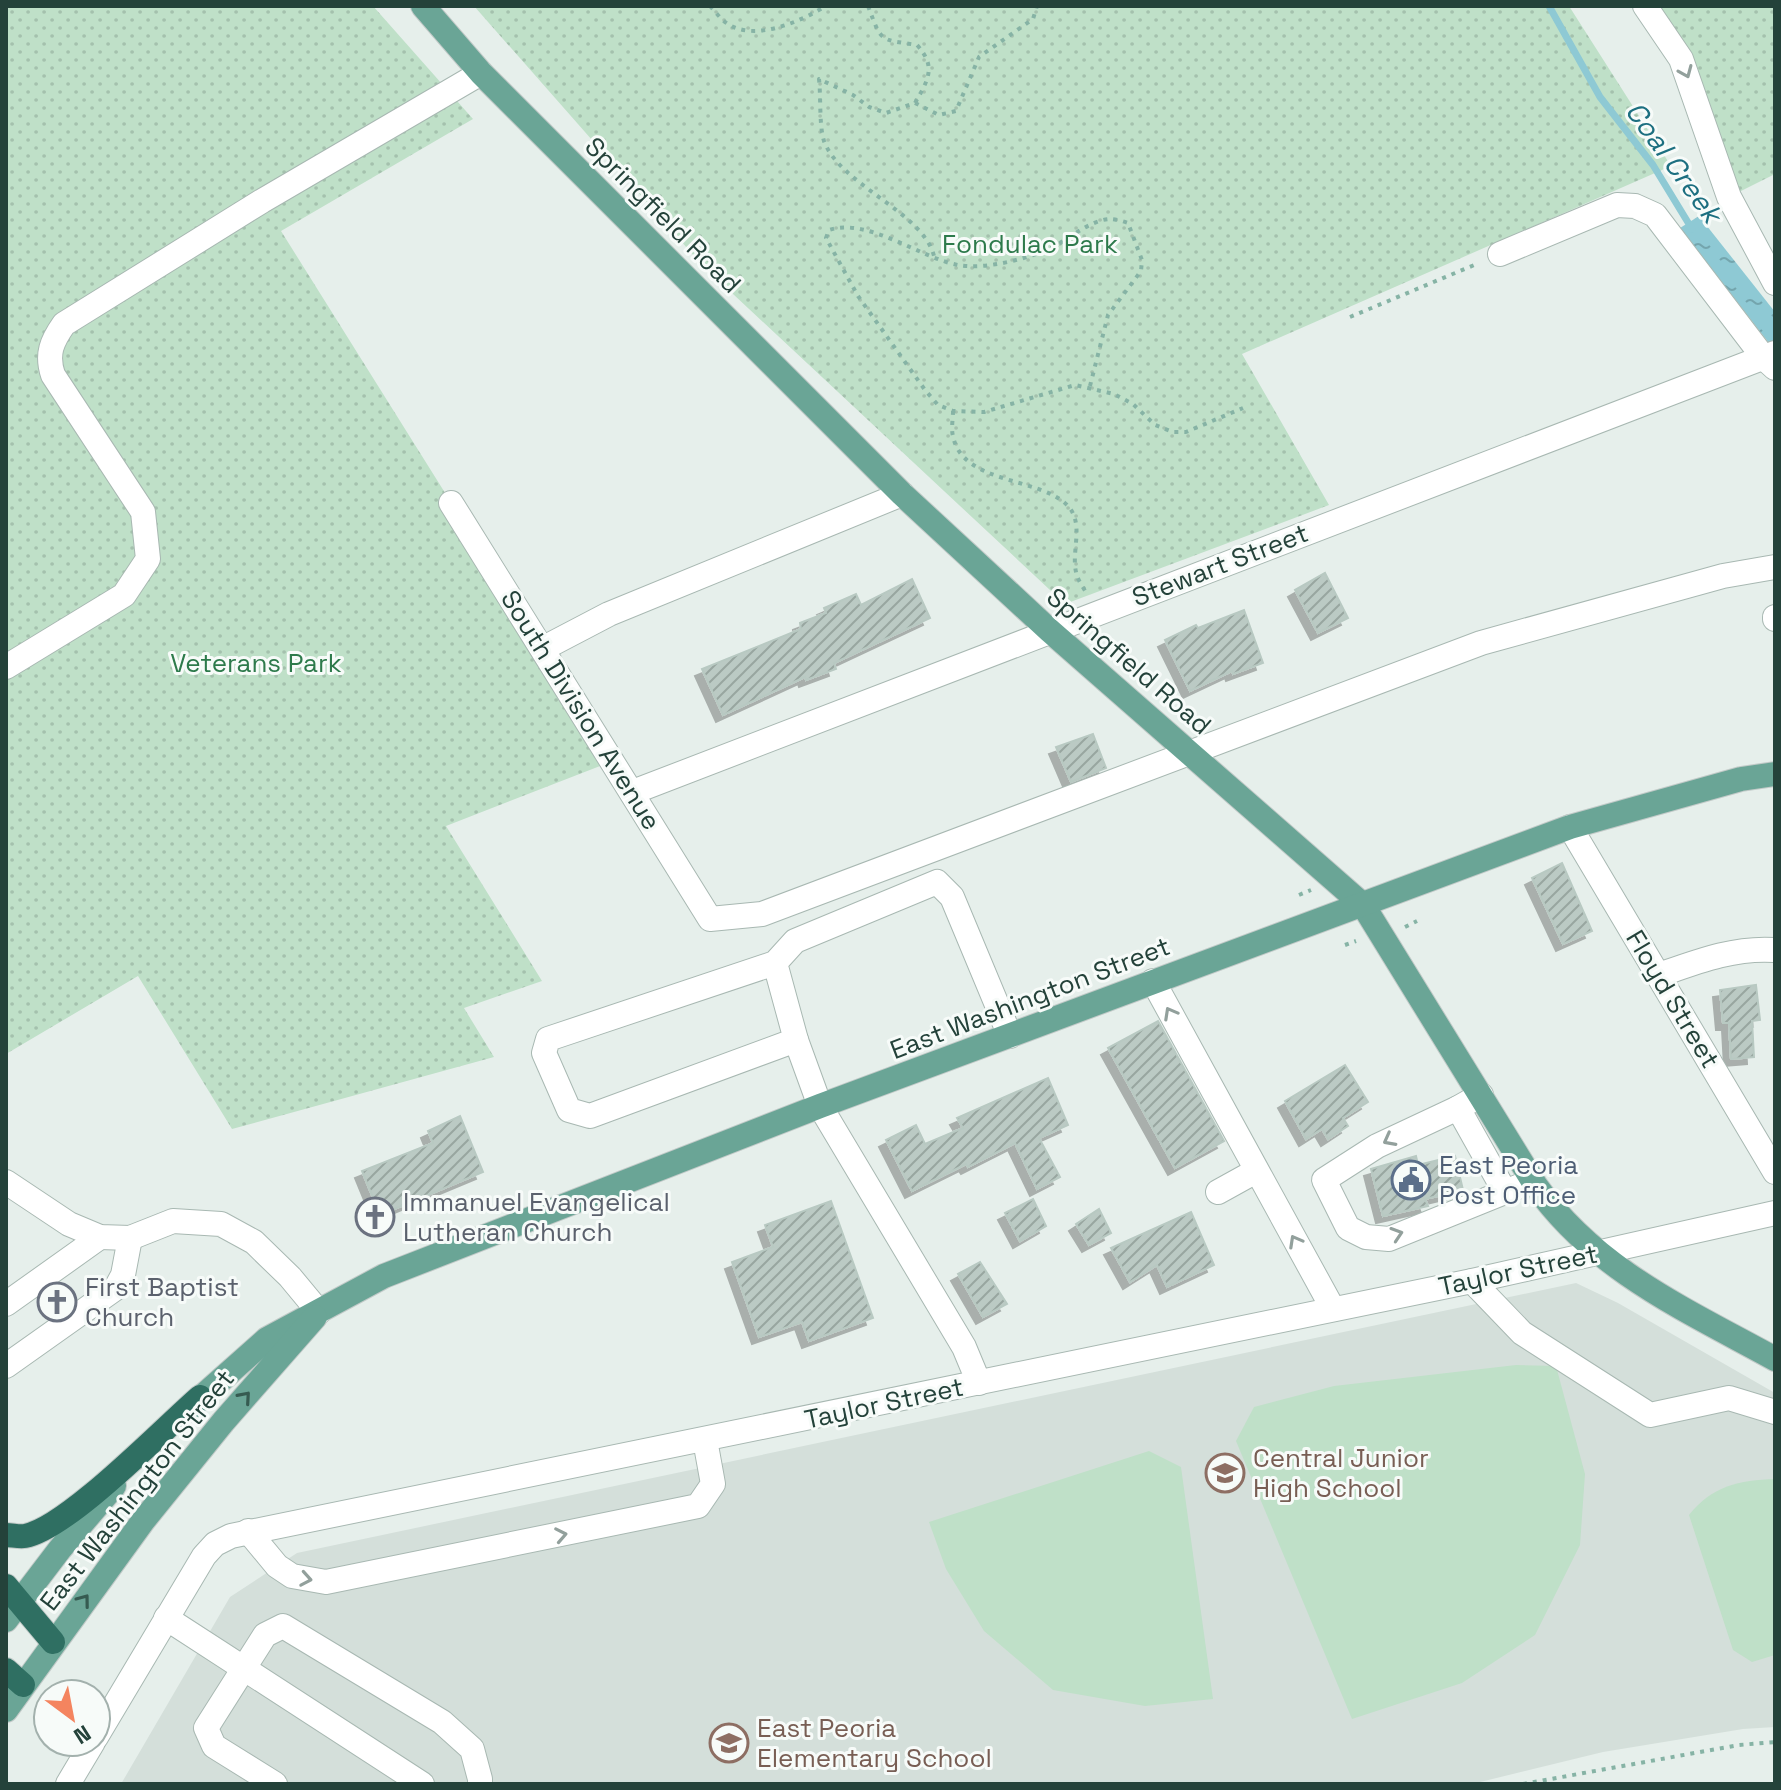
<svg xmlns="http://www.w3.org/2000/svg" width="1781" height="1790" viewBox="0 0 1781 1790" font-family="'Space Grotesk',sans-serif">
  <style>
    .built { fill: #d4dfda }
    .grass { fill: #bfe0c8 }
    .park { fill: url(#park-dots) }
    .water { fill: url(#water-ripples) }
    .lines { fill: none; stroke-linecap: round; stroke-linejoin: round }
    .stream { stroke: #8ec9d4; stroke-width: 7 }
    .building { fill: url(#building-hatch); stroke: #b8c9c2; stroke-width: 2; filter: url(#shadow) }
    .minor-casing { stroke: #a8b8b2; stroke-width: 26 }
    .major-casing { stroke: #c2cac8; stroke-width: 26 }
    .highway-casing { stroke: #c2cac8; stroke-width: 26 }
    .path { stroke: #86b3a5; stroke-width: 4; stroke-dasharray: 4 6; stroke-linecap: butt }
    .minor { stroke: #fff; stroke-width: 24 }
    .major { stroke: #6aa596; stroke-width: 24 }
    .highway { stroke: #2f6f62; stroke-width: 24 }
    .oneway { stroke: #92a09c }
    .oneway2 { stroke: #365b51 }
    .labels { text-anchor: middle; stroke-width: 6; stroke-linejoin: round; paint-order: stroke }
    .street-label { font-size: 26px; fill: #24423a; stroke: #f7fbf9 }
    .park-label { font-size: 26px; fill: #2d7a4b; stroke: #f7fbf9 }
    .service-label { font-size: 26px; fill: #4e5e75; stroke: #f7fbf9; text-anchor: start }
    .worship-label { font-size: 26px; fill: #5b616d; stroke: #f7fbf9; text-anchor: start }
    .education-label { font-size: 26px; fill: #785e54; stroke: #f7fbf9; text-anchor: start }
    .water-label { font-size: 28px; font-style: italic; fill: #1c6f80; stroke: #f7fbf9 }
  </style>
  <defs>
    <pattern id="park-dots" width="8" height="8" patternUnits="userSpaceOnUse" patternTransform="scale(2)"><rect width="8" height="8" fill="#bfe0c8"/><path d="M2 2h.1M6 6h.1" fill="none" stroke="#a4c1ad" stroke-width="1.8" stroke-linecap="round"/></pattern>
    <pattern id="water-ripples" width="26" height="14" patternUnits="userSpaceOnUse" patternTransform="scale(2)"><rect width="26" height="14" fill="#8ec9d4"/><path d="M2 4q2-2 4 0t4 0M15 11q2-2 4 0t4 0" fill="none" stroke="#74a5ad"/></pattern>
    <pattern id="building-hatch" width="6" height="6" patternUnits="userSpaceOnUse" patternTransform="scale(2)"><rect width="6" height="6" fill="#bbcac4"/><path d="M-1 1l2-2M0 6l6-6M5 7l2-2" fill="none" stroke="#98a6a0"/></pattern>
    <filter id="shadow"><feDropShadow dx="-7" dy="7" stdDeviation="0" flood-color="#0004"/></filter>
  </defs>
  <rect width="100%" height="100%" fill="#e6efeb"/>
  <polygon class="built" points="1576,1283 1618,1303 1775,1393 1775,1727 1743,1729 1603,1752 1472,1784 121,1784 230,1597 297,1553"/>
  <g class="grass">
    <polygon points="1516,1365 1556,1366 1585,1474 1580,1545 1535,1635 1462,1683 1352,1719 1236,1441 1254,1407 1334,1386"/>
    <polygon points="1149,1451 1181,1467 1213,1699 1145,1706 1053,1690 984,1631 946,1569 929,1522"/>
    <path d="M1775 1479V1655L1752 1662 1733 1650 1689 1515C1712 1486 1739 1480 1775 1479Z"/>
  </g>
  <g class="park">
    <polygon points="6,6 373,6 473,119 281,231 613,761 446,826 542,981 464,1008 494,1057 232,1129 138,976 6,1054"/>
    <polygon points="474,6 1569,6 1671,166 1242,354 1329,505 1065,604 702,265"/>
    <polygon points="1644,6 1775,6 1775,174 1729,197"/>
  </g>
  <polygon class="water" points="1699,216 1775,312 1775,351 1680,228"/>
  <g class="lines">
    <polyline class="stream" points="1549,6 1600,97 1653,165 1692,229"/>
  </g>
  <g class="building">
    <polygon points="1325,573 1348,618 1318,633 1295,590"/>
    <polygon points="912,579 930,618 834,663 836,669 806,680 805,677 723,715 702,669 801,629 800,623 826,613 824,608 856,594 861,605"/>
    <polygon points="1244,610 1263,663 1233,674 1232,671 1190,691 1165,640 1196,625 1198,628"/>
    <polygon points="1093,734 1106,768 1071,782 1056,747"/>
    <polygon points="1562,863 1592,931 1563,944 1532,878"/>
    <polygon points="1756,985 1760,1020 1752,1021 1754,1057 1731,1059 1729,1023 1723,1023 1720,990"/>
    <polygon points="1158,1021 1224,1141 1175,1168 1108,1048"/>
    <polygon points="1345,1065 1368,1102 1343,1118 1348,1126 1328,1139 1322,1129 1306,1139 1285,1101"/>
    <polygon points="1048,1078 1068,1125 1039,1138 1060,1177 1037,1189 1015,1143 968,1167 966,1164 912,1191 886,1140 916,1125 925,1144 963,1128 957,1118"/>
    <polygon points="460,1116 483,1172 380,1215 362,1171 433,1143 428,1131"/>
    <polygon points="1416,1156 1418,1165 1455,1156 1463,1190 1425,1199 1428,1206 1383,1216 1371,1169"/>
    <polygon points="1033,1199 1046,1226 1020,1241 1005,1213"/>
    <polygon points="831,1201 873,1318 809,1341 802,1322 759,1337 732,1262 773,1247 765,1225"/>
    <polygon points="1099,1209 1111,1233 1089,1245 1076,1224"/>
    <polygon points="1191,1212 1214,1265 1167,1287 1157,1265 1130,1282 1111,1248"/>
    <polygon points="980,1262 1007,1304 983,1317 958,1274"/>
  </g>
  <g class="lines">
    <defs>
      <g id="minor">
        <polyline points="1645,6 1681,59 1729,197 1775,283"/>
        <polyline points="1500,254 1617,205 1635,206 1655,215 1764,358 1775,368"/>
        <polyline points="451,503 710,919 762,914 1481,643 1723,576 1775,567"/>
        <polyline points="1775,617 1775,619"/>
        <polyline points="544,648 609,614 902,494"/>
        <path d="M6 667 124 595 148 559 143 512 53 375C46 354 52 341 64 324L262 201 481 73"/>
        <polyline points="633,792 1775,353"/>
        <polyline points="1570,827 1775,1172"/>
        <polyline points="775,963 796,1040 590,1116 569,1110 544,1053 548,1039 775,963 795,941 937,882 952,897 1010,1036"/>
        <path d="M1659 975C1696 962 1734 947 1775 950"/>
        <polyline points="1153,981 1333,1309"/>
        <polyline points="796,1040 820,1106 964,1347 979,1383"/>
        <polyline points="1481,1095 1458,1108 1377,1146 1324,1180 1348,1228 1366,1237 1389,1239 1505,1192"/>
        <polyline points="1458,1108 1505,1192 1520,1186"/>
        <polyline points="6,1182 69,1224 100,1237 130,1238 173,1221 221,1224 254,1242 290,1277 319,1312"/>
        <polyline points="1218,1192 1256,1171"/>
        <polyline points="1472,1281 1522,1333 1650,1415 1729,1398 1775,1412"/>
        <polyline points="6,1304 100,1237"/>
        <polyline points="6,1366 116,1288 123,1275 130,1238"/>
        <polyline points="248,1531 277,1566 292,1576 326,1582 698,1506 713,1484 705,1440"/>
        <polyline points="166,1618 422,1784"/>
        <polyline points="96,1737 204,1556 215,1544 231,1536 1472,1281 1775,1213"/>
        <polyline points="68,1784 93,1742"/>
        <polyline points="275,1784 214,1746 206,1728 265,1635 283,1626 442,1722 472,1749 480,1779 480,1784"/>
      </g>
      <g id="major">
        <path d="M423 6 481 73 902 494 1049 630 1363 905 1536 1186C1595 1270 1688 1311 1775 1359"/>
        <polyline points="186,1411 267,1339 384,1276 820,1106 1570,827 1741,779 1775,774"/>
        <polyline points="6,1620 60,1549 114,1486"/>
        <polyline points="6,1710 143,1521 223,1422 315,1317"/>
      </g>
      <g id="highway">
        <path d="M6 1535C12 1535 19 1537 25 1536 68 1528 163 1429 200 1397"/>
        <polyline points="6,1586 53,1642"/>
        <polyline points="6,1670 23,1685"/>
      </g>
    </defs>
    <use href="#minor" class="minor-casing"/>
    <use href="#major" class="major-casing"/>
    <use href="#highway" class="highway-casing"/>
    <g class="path">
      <path d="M710 6C716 12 721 20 728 24 756 42 801 21 826 6"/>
      <path d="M868 6C882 43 879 39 917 45 937 67 928 80 915 103L886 113 869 107 853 95 819 79C821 96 819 126 824 141 840 185 923 212 934 256"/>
      <polyline points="915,103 939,115 956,111 979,57 1033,19 1037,6"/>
      <polyline points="1350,317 1479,263"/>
      <path d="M1090 386 1108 315 1141 271 1142 260 1128 223C1122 221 1115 219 1110 219 1089 220 1067 241 1049 249 1026 259 984 270 958 265 920 258 868 217 829 230L826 238 858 296 925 390 938 405 953 411 984 412 1075 385 1114 394 1133 404 1155 425 1173 432H1186L1243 408"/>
      <path d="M953 411C953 419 951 429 953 436 962 484 1039 477 1067 505 1085 523 1071 550 1076 572 1077 579 1083 587 1087 594"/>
      <polyline points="1299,895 1311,890"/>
      <polyline points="1405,927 1417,921"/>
      <polyline points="1345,945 1356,941"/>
      <polyline points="1523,1784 1739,1745 1775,1742"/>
    </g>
    <use href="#minor" class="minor"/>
    <use href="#major" class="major"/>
    <use href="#highway" class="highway"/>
  </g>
  <defs><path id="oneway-chevron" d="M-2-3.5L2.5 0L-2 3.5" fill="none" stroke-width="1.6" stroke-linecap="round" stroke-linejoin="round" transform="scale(2)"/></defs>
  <g class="oneway">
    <use href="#oneway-chevron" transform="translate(1686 72) rotate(67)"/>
    <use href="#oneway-chevron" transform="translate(1170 1013) rotate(-119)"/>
    <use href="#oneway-chevron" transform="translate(1389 1140) rotate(152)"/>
    <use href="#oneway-chevron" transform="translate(1397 1234) rotate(-18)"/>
    <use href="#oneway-chevron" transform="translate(1295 1241) rotate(-119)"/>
    <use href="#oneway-chevron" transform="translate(561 1535) rotate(-11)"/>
    <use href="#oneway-chevron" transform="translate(306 1579) rotate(10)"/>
  </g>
  <g class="oneway2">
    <use href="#oneway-chevron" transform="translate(245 1397) rotate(-49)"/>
    <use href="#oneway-chevron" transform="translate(84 1600) rotate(-53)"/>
  </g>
  <defs>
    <symbol id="civic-ring" viewBox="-11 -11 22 22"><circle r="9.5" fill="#f7fbf9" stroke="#5c6f8a" stroke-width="1.5"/><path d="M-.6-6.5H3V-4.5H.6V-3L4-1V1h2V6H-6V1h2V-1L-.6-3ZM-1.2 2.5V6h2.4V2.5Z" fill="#5c6f8a"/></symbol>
    <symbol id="church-ring" viewBox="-11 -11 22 22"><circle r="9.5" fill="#f7fbf9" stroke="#6b7280" stroke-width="1.5"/><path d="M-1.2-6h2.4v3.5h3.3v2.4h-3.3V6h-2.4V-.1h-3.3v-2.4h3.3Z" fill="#6b7280"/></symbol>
    <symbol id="school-ring" viewBox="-11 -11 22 22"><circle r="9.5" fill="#f7fbf9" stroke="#8d6e63" stroke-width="1.5"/><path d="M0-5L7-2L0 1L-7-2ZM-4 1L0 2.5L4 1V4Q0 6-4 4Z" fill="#8d6e63"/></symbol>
  </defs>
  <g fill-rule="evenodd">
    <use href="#civic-ring" x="1389" y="1158" width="44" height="44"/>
    <use href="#church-ring" x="353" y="1195" width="44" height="44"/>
    <use href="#church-ring" x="35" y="1280" width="44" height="44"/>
    <use href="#school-ring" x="1203" y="1451" width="44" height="44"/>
    <use href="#school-ring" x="707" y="1721" width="44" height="44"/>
  </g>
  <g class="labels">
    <g class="street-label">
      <text transform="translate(663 215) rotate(45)" y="9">Springfield Road</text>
      <text transform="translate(1220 565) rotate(-21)" y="9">Stewart Street</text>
      <text transform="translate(1129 661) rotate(41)" y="9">Springfield Road</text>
      <text transform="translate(581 710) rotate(58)" y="9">South Division Avenue</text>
      <text transform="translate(1030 998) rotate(-21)" y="9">East Washington Street</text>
      <text transform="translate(1673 999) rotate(59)" y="9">Floyd Street</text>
      <text transform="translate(1518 1270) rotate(-12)" y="9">Taylor Street</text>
      <text transform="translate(884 1403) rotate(-12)" y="9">Taylor Street</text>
      <text transform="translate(137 1490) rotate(-52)" y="9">East Washington Street</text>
    </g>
    <g class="park-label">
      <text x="1030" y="253">Fondulac Park</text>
      <text x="256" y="672">Veterans Park</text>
    </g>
    <g class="service-label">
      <text x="1439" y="1174">East Peoria<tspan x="1439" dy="30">Post Office</tspan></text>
    </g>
    <g class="worship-label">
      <text x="403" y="1211">Immanuel Evangelical<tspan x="403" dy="30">Lutheran Church</tspan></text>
      <text x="85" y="1296">First Baptist<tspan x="85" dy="30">Church</tspan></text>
    </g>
    <g class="education-label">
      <text x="1253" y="1467">Central Junior<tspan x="1253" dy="30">High School</tspan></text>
      <text x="757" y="1737">East Peoria<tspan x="757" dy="30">Elementary School</tspan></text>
    </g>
    <g class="water-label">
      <text transform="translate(1674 162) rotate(54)" y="10">Coal Creek</text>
    </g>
  </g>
  <rect width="1781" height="1790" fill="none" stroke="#24423a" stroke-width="16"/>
  <g transform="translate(72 1718) rotate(148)"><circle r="38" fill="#f7fbf9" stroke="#a3b1ad" stroke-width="2"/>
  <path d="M0-6L14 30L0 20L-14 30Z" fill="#f4845f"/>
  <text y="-12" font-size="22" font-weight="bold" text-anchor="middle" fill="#24423a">N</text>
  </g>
</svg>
